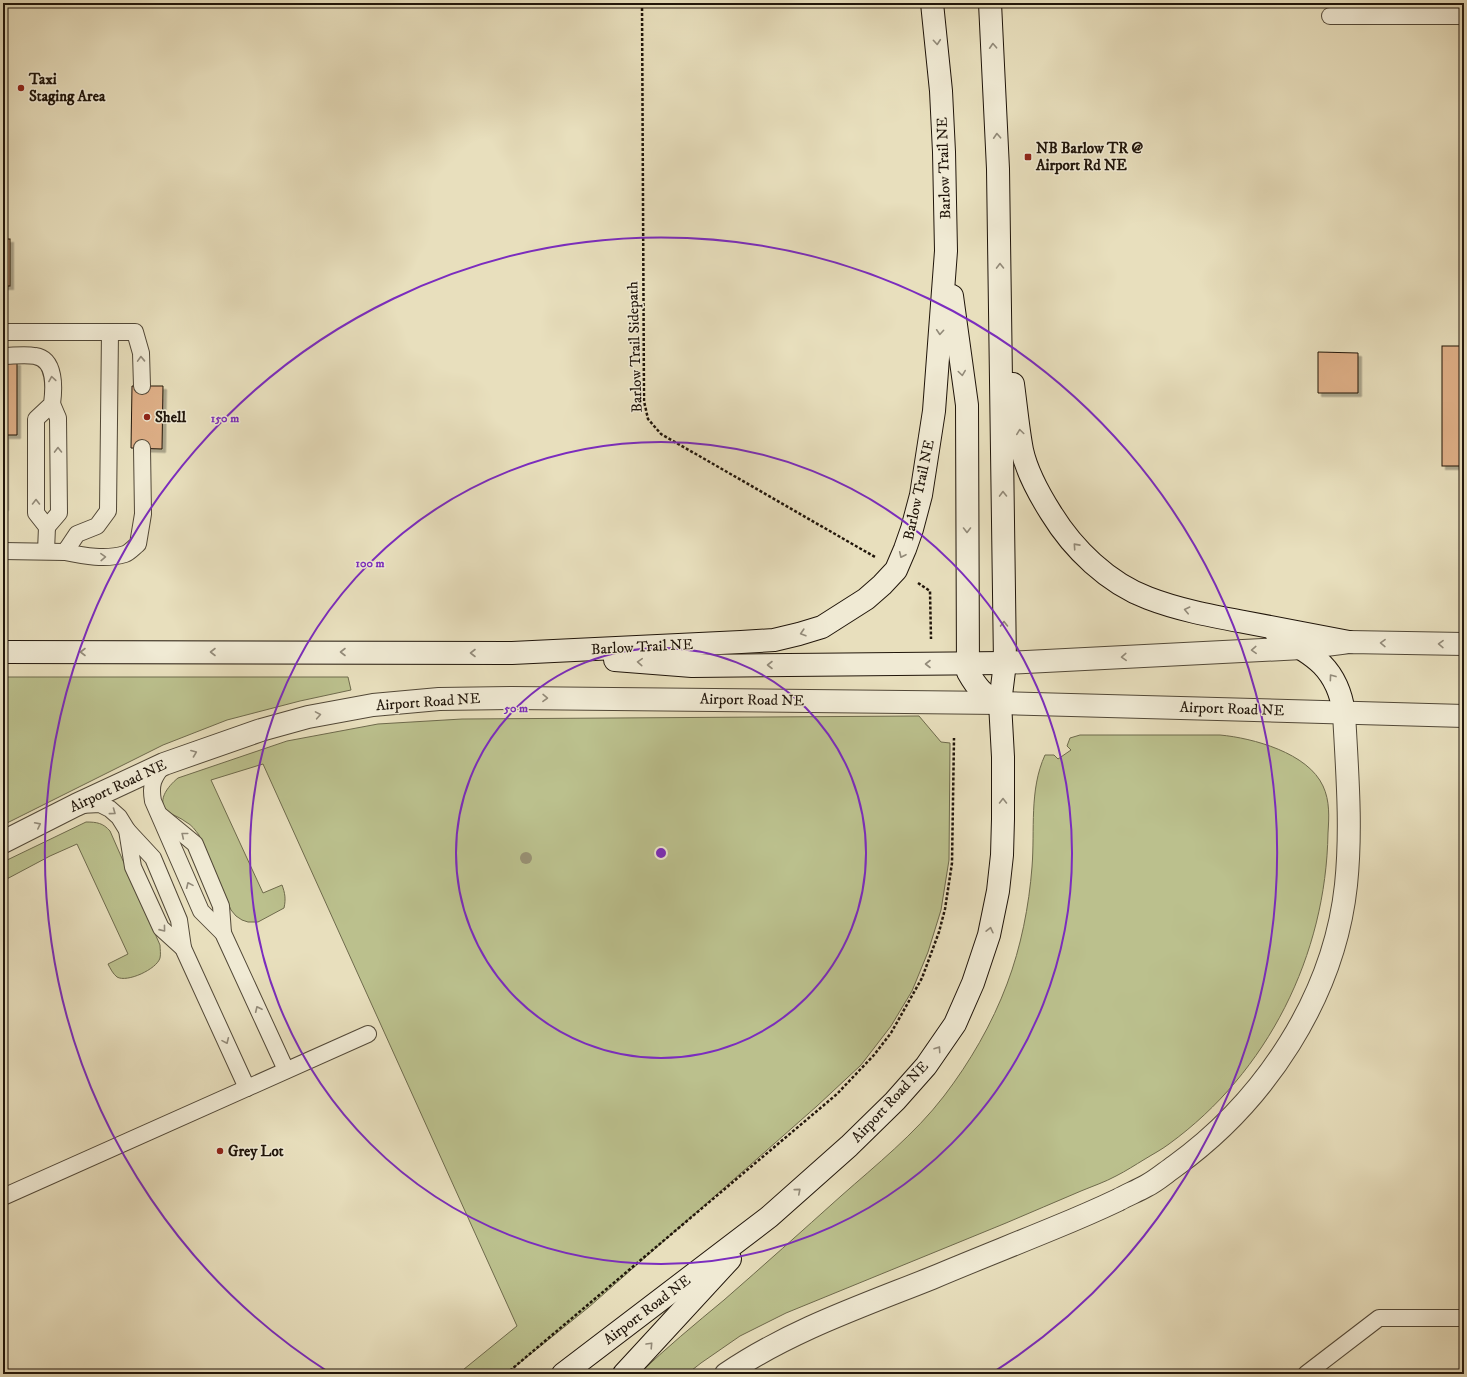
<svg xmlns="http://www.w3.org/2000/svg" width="1467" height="1377" font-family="'IM FELL DW Pica',serif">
  <defs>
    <filter id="shadow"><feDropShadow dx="3.5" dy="3.5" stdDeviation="0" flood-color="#0004"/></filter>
  </defs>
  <rect width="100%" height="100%" fill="#e8dfbd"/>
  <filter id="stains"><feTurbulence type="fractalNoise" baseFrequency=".005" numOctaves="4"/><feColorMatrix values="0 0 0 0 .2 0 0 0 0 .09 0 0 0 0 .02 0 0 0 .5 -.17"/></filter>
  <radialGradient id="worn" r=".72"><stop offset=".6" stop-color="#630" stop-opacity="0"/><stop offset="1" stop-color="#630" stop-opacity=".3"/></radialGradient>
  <g fill="#bbc08d" stroke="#6e6a4c">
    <path d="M3,677H348L351,690L300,701L227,720L163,745L3,825Z"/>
    <path d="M919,716L941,742L950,743L949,860L941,910L928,952L912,991L891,1026L861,1065L817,1106L589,1307L506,1374H458L517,1326L263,764L211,780L263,893L282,885C285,893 286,899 284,908L258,922H248L242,920L236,916L231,910L199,835C195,830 192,825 186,822C181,818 175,816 170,813C154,803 168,786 178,778L287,741L378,724L462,719Z"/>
    <path d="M1080,735H1220C1253,738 1308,753 1323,786C1330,801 1329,817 1328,833C1326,955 1268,1072 1169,1144C1161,1150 1153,1154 1145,1159C1135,1165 1126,1171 1116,1176C1105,1182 1093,1186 1081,1191C1056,1202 1031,1212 1006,1223C933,1253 859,1283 786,1313L740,1336L701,1363L687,1374H639C666,1348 695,1324 724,1300C763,1266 802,1231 841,1196C876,1165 915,1134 944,1096C970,1062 992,1024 1007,984C1021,947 1029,906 1032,867C1035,830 1029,790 1045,755H1054L1058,759L1071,750L1067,746L1070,738Z"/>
    <path d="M86,822C97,822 103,823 110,831L160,945C160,949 161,954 160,958C157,969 127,983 117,977C113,974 110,968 108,964L128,954L77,844L50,856L3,881V862Z"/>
  </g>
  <g fill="#dfb088" stroke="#20150a" filter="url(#shadow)">
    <rect x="3" y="239" width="7" height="47"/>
    <rect x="1442" y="346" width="22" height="120"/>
    <path d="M1318,352L1358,353V393H1318Z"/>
    <path d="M3,362H17V435H5V507H3Z"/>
    <path d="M132,386H163L162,449L131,448Z"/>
  </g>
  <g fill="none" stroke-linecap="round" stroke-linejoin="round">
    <g stroke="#524837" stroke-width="18">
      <g id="service">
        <path d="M1330,16H1464"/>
        <path d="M3,332H135L141,353L142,386"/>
        <path d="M3,356C13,356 25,354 35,356C56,359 54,389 52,404L36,419V513L47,527L46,551"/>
        <path d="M47,527L59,513L58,418L52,404"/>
        <path d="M3,551L65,552L77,534L97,526L108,511L110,332"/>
        <path d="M65,552C84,556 106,560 125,554C130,552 134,547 138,544L143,514L142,448"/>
        <path d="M164,764C153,778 150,784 153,801L201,911L223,933L286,1070"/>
        <path d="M80,805L100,804L110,809L119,817L127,830L133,867L161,928L183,948L247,1088"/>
        <path d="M161,816L195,844L221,906L223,933"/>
        <path d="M127,830L153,858L179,920L183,948"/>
        <path d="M3,1197L368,1034"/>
        <path d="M1306,1374L1379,1318H1464"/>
      </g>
    </g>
    <g stroke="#524837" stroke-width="24">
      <g id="minor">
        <path d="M1005,663L1302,648L1349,642L1464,644"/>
        <path d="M3,842L76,805L164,764L261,730L308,717L373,705L439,699L513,698L1000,703L1464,716"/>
        <path d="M726,1374C789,1331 862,1306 932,1278C972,1261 1013,1245 1054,1228C1076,1219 1097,1210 1118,1200C1127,1195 1137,1191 1146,1186C1156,1181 1165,1173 1175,1166C1265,1101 1334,997 1346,885C1352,828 1347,770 1344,713"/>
      </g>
    </g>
    <g stroke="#20150a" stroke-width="24">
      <g id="secondary">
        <path d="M952,296L967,405L968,672C977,688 983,695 1000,703"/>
        <path d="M1013,384C1016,406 1018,429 1022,450C1027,473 1039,494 1051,513C1073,549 1108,583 1148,598C1179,610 1212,616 1244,622C1279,629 1314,635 1349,642"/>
        <path d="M1277,635C1314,654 1338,669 1344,713"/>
        <path d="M3,652L512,653L741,642L774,640L799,634L822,627L866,599L882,585L896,570L905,549L912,529L921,495L934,411L946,251L944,152L941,91L932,3"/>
        <path d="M615,660L692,666L1005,663"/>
        <path d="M563,1374L769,1217L849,1146L895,1101L926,1066L955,1024L973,983L989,935L998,891L1002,855L1003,819V757L1000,703L1005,663L998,169L990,3"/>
        <path d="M624,1374L730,1259"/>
      </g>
    </g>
    <g stroke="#20150a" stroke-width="2.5" stroke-dasharray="3 2" stroke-linecap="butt">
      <path d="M642,3L644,401L648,419L661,434L875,557"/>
      <path d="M918,583L930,591L931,639"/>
      <path d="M506,1374L837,1094L874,1055L891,1033L922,978L939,932L945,909L952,863L954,738"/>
    </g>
    <use href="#service" stroke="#f0ead4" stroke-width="16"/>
    <use href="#minor" stroke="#f0ead4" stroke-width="22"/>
    <use href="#secondary" stroke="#f0ead4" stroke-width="22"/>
  </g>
  <circle fill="#989174" cx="526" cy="858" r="6"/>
  <defs><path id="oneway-chevron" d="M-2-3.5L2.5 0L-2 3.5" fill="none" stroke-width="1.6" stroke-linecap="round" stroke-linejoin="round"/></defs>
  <g stroke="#928a79">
    <use href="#oneway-chevron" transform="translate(937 42) rotate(85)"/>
    <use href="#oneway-chevron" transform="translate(993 46) rotate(-93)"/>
    <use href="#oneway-chevron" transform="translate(997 136) rotate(-93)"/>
    <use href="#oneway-chevron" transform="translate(1000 266) rotate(-91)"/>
    <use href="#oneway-chevron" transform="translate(940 332) rotate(94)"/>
    <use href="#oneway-chevron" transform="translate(141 359) rotate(-92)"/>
    <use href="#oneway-chevron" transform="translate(962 373) rotate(82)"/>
    <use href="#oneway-chevron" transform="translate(52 379) rotate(-99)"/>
    <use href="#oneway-chevron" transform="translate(1020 432) rotate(-98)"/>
    <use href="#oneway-chevron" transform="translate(58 450) rotate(-91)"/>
    <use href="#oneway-chevron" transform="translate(1003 494) rotate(-91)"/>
    <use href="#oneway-chevron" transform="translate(36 502) rotate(-90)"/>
    <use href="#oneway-chevron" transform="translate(967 530) rotate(90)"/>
    <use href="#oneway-chevron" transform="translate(1076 546) rotate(-132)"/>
    <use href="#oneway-chevron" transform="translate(902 555) rotate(115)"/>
    <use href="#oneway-chevron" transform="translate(103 557) rotate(-2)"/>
    <use href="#oneway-chevron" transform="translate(1187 610) rotate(-167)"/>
    <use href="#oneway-chevron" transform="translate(1004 624) rotate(-91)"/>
    <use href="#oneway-chevron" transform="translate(803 633) rotate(163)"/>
    <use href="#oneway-chevron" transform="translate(1383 643) rotate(-179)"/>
    <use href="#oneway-chevron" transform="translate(1441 644) rotate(-179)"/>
    <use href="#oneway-chevron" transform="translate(1254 650) rotate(177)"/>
    <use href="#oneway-chevron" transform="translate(83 652) rotate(-180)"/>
    <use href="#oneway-chevron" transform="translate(213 652) rotate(-180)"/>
    <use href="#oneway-chevron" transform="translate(343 652) rotate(-180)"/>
    <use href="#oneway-chevron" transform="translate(473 653) rotate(-180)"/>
    <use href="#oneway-chevron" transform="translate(1124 657) rotate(177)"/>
    <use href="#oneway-chevron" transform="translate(640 662) rotate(-176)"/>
    <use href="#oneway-chevron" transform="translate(928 664) rotate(180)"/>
    <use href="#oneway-chevron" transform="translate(770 665) rotate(180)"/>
    <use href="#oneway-chevron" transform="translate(1332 677) rotate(-126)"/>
    <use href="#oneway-chevron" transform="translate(545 698) rotate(1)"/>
    <use href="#oneway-chevron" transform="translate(318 715) rotate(-10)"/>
    <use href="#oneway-chevron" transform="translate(194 753) rotate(-21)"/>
    <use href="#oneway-chevron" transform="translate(1003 801) rotate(-90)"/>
    <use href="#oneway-chevron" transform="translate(113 812) rotate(36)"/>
    <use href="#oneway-chevron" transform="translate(38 825) rotate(-27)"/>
    <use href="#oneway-chevron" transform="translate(184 835) rotate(-141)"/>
    <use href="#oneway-chevron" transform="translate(189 885) rotate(-114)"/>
    <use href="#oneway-chevron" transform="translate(163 929) rotate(51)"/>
    <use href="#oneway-chevron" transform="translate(990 930) rotate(-77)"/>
    <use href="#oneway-chevron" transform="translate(258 1009) rotate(-115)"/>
    <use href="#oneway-chevron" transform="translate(226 1041) rotate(66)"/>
    <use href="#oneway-chevron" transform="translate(938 1049) rotate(-56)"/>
    <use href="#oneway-chevron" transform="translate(798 1191) rotate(-41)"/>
    <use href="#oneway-chevron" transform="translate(650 1345) rotate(-47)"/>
  </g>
  <g fill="none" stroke="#7b2cbf" stroke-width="2">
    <circle cx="661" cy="853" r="205"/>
    <circle cx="661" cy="853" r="411"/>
    <path d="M330 1373A616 616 0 1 1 992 1373"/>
  </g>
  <g fill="#8f2418" stroke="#f0ead4" stroke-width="1.5">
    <circle cx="21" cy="88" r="4"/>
    <rect x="1024" y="153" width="8" height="8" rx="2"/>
    <circle cx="147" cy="417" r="4"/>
    <circle cx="220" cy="1151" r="4"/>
  </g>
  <g text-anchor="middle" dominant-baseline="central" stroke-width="3" stroke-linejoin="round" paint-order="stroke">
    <g font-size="15" font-weight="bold" fill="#20150a" stroke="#f0ead4" text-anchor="start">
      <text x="29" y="79">Taxi<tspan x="29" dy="17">Staging Area</tspan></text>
      <text x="1036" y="148">NB Barlow TR @<tspan x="1036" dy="17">Airport Rd NE</tspan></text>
      <text x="155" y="417">Shell</text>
      <text x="228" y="1151">Grey Lot</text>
    </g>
    <g font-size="15" fill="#20150a" stroke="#f0ead4">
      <text transform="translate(944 168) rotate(-92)">Barlow Trail NE</text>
      <text transform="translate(635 347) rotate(-92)">Barlow Trail Sidepath</text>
      <text transform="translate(919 490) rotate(-78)">Barlow Trail NE</text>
      <text transform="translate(642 647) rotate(-3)">Barlow Trail NE</text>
      <text transform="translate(752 700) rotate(1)">Airport Road NE</text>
      <text transform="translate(428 702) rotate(-4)">Airport Road NE</text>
      <text transform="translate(1232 709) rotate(2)">Airport Road NE</text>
      <text transform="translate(118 786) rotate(-25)">Airport Road NE</text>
      <text transform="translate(890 1102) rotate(-47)">Airport Road NE</text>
      <text transform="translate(647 1310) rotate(-37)">Airport Road NE</text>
    </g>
  </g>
  <circle cx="661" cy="853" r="6" fill="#7b2cbf" stroke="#f0ead4" stroke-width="2"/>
  <g font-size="12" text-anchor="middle" font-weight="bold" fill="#7b2cbf" stroke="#f0ead4" stroke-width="3" stroke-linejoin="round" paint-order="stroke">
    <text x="225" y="422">150 m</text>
    <text x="370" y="567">100 m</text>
    <text x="516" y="712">50 m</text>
  </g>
  <rect width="1467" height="1377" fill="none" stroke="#e8dfbd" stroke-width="16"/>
  <rect x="4" y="4" width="1459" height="1369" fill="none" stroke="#20150a" stroke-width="2"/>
  <rect x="8" y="8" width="1451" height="1361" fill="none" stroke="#20150a"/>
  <rect width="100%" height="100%" filter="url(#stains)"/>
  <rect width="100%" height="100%" fill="url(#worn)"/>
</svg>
